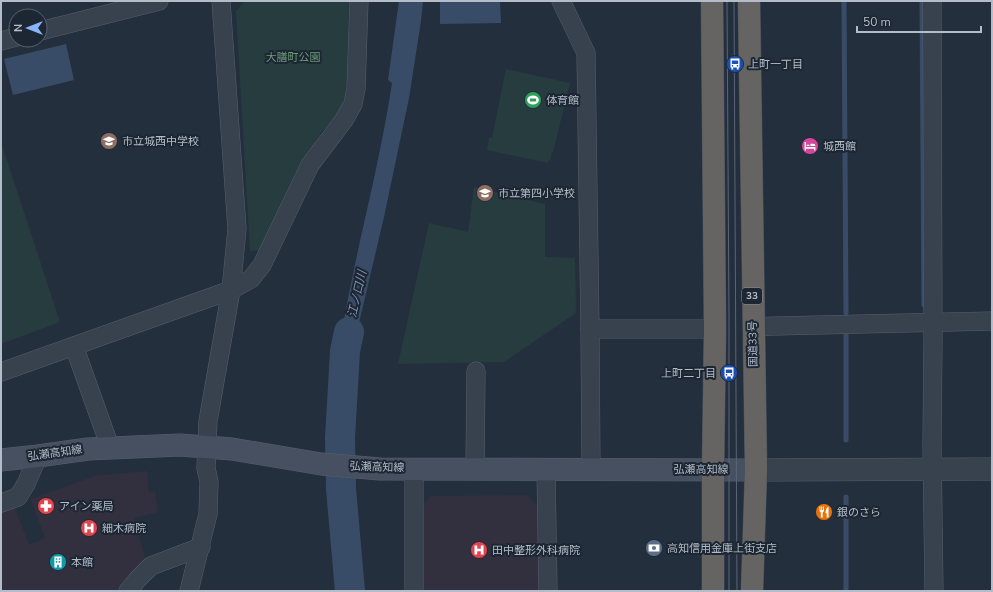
<svg xmlns="http://www.w3.org/2000/svg" width="993" height="592" font-family="'Nunito Sans','Noto Sans JP',sans-serif">
  <rect width="100%" height="100%" fill="#242f3e"/>
  <g fill="#32303f">
    <path d="M147,471L149,493L155,491L158,512L134,518L147,565L123,591H1V511L14,506L29,545L45,538L31,499L95,476Z"/>
    <path d="M527,495L539,507V591H420L422,506L431,496Z"/>
  </g>
  <g fill="#263c3f">
    <path d="M245,1H349L347,91L340,112L321,133L310,151L260,250L250,251L236,11Z"/>
    <path d="M506,69L570,83L553,152H552L550,161L548,160V163L487,150L489,137L492,138Z"/>
    <path d="M1,142L60,322L1,344Z"/>
    <path d="M474,187L545,204V257L575,258L576,313L504,362L398,364L429,223L468,232Z"/>
  </g>
  <g fill="#394c67">
    <path d="M399,1H423L421,21L409,98L384,217L355,340L350,374L338,370C341,326 351,284 360,241C372,188 384,136 392,83L388,80Z"/>
    <path d="M440,1H500L501,23L440,24Z"/>
    <path d="M66,44L74,80L13,95L4,59Z"/>
  </g>
  <g fill="none" stroke-linecap="round" stroke-linejoin="round">
    <g stroke="#394c67" stroke-width="5">
      <path d="M844,1L846,313"/>
      <path d="M922,1L924,305"/>
      <path d="M846,335V440"/>
      <path d="M846,497V591"/>
    </g>
    <path stroke="#394c67" stroke-width="30" d="M349,332L345,351L340,438L341,489L350,591"/>
    <g stroke="#565f6c" stroke-width="19">
      <g id="minor">
        <path d="M561,1L586,53L590,329L591,469"/>
        <path d="M932,1L933,339L932,445L934,591"/>
        <path d="M40,31L159,1"/>
        <path d="M1,41L16,37"/>
        <path d="M753,327L776,326L992,321"/>
        <path d="M590,329H715"/>
        <path d="M74,346L110,447"/>
        <path d="M1,372L231,290L251,279L262,265L310,165L344,120L353,104L356,89L359,1"/>
        <path d="M414,469V591"/>
        <path d="M475,469L476,371"/>
        <path d="M546,470L548,591"/>
        <path d="M1,503L18,497L26,484L38,456"/>
        <path d="M128,591L138,579L151,566L201,547"/>
        <path d="M189,591L208,514L209,482L206,468L208,421L231,290L237,229L221,1"/>
      </g>
    </g>
    <g stroke="#565f6c" stroke-width="23">
      <path id="tertiary" d="M756,470L992,469"/>
    </g>
    <g stroke="#565f6c" stroke-width="23">
      <path id="secondary" d="M1,460L38,456L88,449L180,445L232,449L321,464L380,469L756,470"/>
    </g>
    <g stroke="#434c59" stroke-width="23">
      <g id="trunk">
        <path d="M712,1L715,329L713,469V591"/>
        <path d="M749,1L756,470L752,591"/>
      </g>
    </g>
    <use href="#minor" stroke="#38414e" stroke-width="18"/>
    <use href="#tertiary" stroke="#38414e" stroke-width="22"/>
    <use href="#secondary" stroke="#465061" stroke-width="22"/>
    <use href="#trunk" stroke="#656462" stroke-width="22"/>
    <g stroke="#5a6575" stroke-width="1">
      <path d="M727,1L729,319V591"/>
      <path d="M734,1L737,591"/>
    </g>
  </g>
  <defs>
    <g id="bus-disc" transform="scale(0.9)"><circle r="9.5" fill="#1a4fb4" stroke="#1d2633"/><path d="M-5-6H5V4H4V6H2V4H-2V6H-4V4H-5ZM-3.5-4V0h7V-4ZM-3.5 1.2v1.5H-2V1.2ZM2 1.2v1.5H3.5V1.2Z" fill="#fff"/></g>
    <g id="stadium-disc" transform="scale(0.9)"><circle r="9.5" fill="#2e9e5b" stroke="#1d2633"/><path d="M0-5a6.5 5 0 1 0 0 10a6.5 5 0 1 0 0-10ZM-3.5-1.8h7v3.6h-7Z" fill="#fff"/></g>
    <g id="school-disc" transform="scale(0.9)"><circle r="9.5" fill="#8d6e63" stroke="#1d2633"/><path d="M0-5L7-2L0 1L-7-2ZM-4 1L0 2.5L4 1V4Q0 6-4 4Z" fill="#fff"/></g>
    <g id="hotel-disc" transform="scale(0.9)"><circle r="9.5" fill="#d1479c" stroke="#1d2633"/><path d="M-6-4.5h1.5V1H6V5H4.5V3h-9V5H-6ZM-4 0a1.8 1.8 0 1 1 3.6 0ZM.5 0V-2.5h3Q6-2.5 6 0Z" fill="#fff"/></g>
    <g id="pharmacy-disc" transform="scale(0.9)"><circle r="9.5" fill="#e0444e" stroke="#1d2633"/><path d="M-2-6h4v4h4v4h-4v4h-4v-4h-4v-4h4Z" fill="#fff"/></g>
    <g id="restaurant-disc" transform="scale(0.9)"><circle r="9.5" fill="#e8710a" stroke="#1d2633"/><path d="M-5-6h1v4h1v-4h1v4h1v-4h1v5L-1.5 .5V6h-2V.5L-5-1ZM5-6V6H3V1.5H1.5Q1.5-4 5-6Z" fill="#fff"/></g>
    <g id="hospital-disc" transform="scale(0.9)"><circle r="9.5" fill="#e0444e" stroke="#1d2633"/><path d="M-5-5h3v3.5h4V-5h3V5h-3V1.5h-4V5h-3Z" fill="#fff"/></g>
    <g id="bank-disc" transform="scale(0.9)"><circle r="9.5" fill="#5c6f8a" stroke="#1d2633"/><path d="M-6-4H6V4H-6ZM0-2.3a2.3 2.3 0 1 0 0 4.6a2.3 2.3 0 1 0 0-4.6Z" fill="#fff"/></g>
    <g id="building-disc" transform="scale(0.9)"><circle r="9.5" fill="#0f9aa8" stroke="#1d2633"/><path d="M-4-6H4V6H1V3H-1V6H-4ZM-2.5-4.3h1.7v1.8h-1.7ZM.8-4.3h1.7v1.8H.8ZM-2.5-1h1.7V.8h-1.7ZM.8-1h1.7V.8H.8Z" fill="#fff"/></g>
  </defs>
  <g fill-rule="evenodd">
    <use href="#bus-disc" x="735" y="64"/>
    <use href="#stadium-disc" x="533" y="100"/>
    <use href="#school-disc" x="109" y="141"/>
    <use href="#hotel-disc" x="810" y="146"/>
    <use href="#school-disc" x="485" y="193"/>
    <use href="#bus-disc" x="729" y="373"/>
    <use href="#pharmacy-disc" x="46" y="506"/>
    <use href="#restaurant-disc" x="824" y="512"/>
    <use href="#hospital-disc" x="89" y="528"/>
    <use href="#bank-disc" x="654" y="548"/>
    <use href="#hospital-disc" x="479" y="550"/>
    <use href="#building-disc" x="58" y="562"/>
  </g>
  <g text-anchor="middle" dominant-baseline="central" stroke-width="4" stroke-linejoin="round" paint-order="stroke">
    <rect fill="#1d2633" stroke="#878f9c" stroke-width="1" x="742" y="288" width="20" height="16" rx="3"/>
    <g font-size="10" font-weight="bold" fill="#b4bcc9">
      <text x="752" y="296">33</text>
    </g>
    <g font-size="11" fill="#6b9a76" stroke="#1d2633">
      <text x="293" y="57">大膳町公園</text>
    </g>
    <g font-size="11" fill="#b4bcc9" stroke="#1d2633" text-anchor="start">
      <text x="748" y="64">上町一丁目</text>
      <text x="546" y="100">体育館</text>
      <text x="122" y="141">市立城西中学校</text>
      <text x="823" y="146">城西館</text>
      <text x="498" y="193">市立第四小学校</text>
      <text x="716" y="373" text-anchor="end">上町二丁目</text>
      <text x="59" y="506">アイン薬局</text>
      <text x="837" y="512">銀のさら</text>
      <text x="102" y="528">細木病院</text>
      <text x="667" y="548">高知信用金庫上街支店</text>
      <text x="492" y="550">田中整形外科病院</text>
      <text x="71" y="562">本館</text>
    </g>
    <g font-size="11" fill="#b4bcc9" stroke="#1d2633">
      <text transform="translate(753 344) rotate(-91)">国道33号</text>
      <text transform="translate(55 453) rotate(-8)">弘瀬高知線</text>
      <text transform="translate(377 467) rotate(2)">弘瀬高知線</text>
      <text x="701" y="469">弘瀬高知線</text>
    </g>
    <g font-size="12" font-style="italic" fill="#7c92b1" stroke="#1d2633">
      <text transform="translate(357 294) rotate(-77)">江ノ口川</text>
    </g>
  </g>
  <rect width="993" height="592" fill="none" stroke="#b4bcc9" stroke-width="4"/>
  <g transform="translate(28 28) rotate(270)"><circle r="19" fill="#1d2633" stroke="#59626f"/>
  <path d="M0-3L7 15L0 10L-7 15Z" fill="#8ab4f8"/>
  <text y="-6" font-size="11" font-weight="bold" text-anchor="middle" fill="#b4bcc9">N</text>
  </g>
  <path d="M857 26v6h124v-6" fill="none" stroke="#b4bcc9" stroke-width="2"/>
  <text x="863" y="26" font-size="12" fill="#b4bcc9" stroke="#1d2633" stroke-width="3" paint-order="stroke">50 m</text>
</svg>
